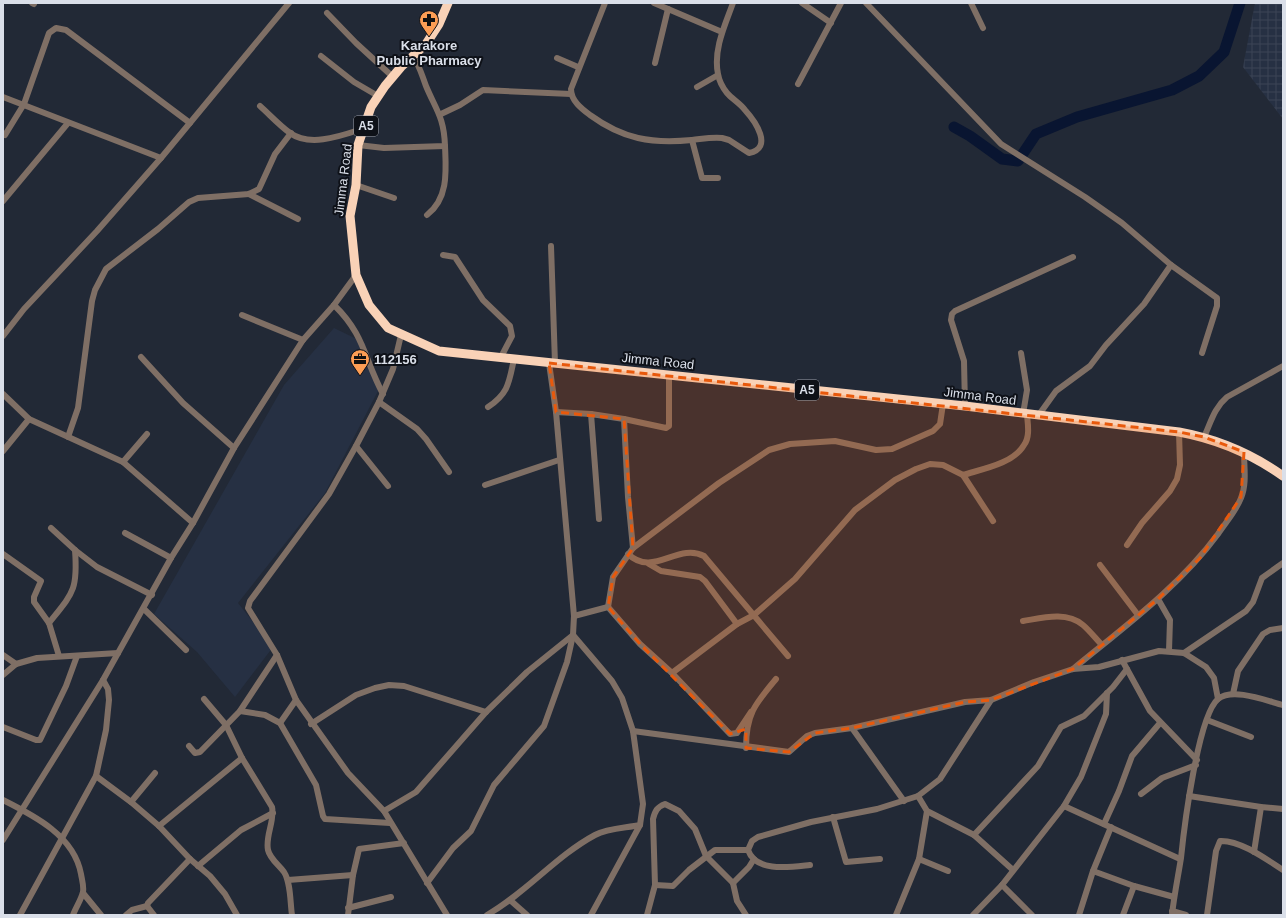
<svg xmlns="http://www.w3.org/2000/svg" width="1286" height="918" font-family="Arial,sans-serif">
  <defs>
    <pattern id="industrial-grid" width="8" height="8" patternUnits="userSpaceOnUse"><rect width="8" height="8" fill="#263043"/><path d="M0 4h8M4 0v8" fill="none" stroke="#3b4455"/></pattern>
  </defs>
  <rect width="100%" height="100%" fill="#222936"/>
  <path fill="#263043" d="M334,328L365,343L378,391L325,493L238,603L273,647L235,697L197,652L154,614L284,385Z"/>
  <path fill="url(#industrial-grid)" d="M1255,3H1283V119L1243,67Z"/>
  <g fill="none" stroke-linecap="round" stroke-linejoin="round">
    <path stroke="#091531" stroke-width="11" d="M954,127L970,136L1002,159L1018,161L1036,134L1077,117L1172,90L1199,76L1224,52L1240,3"/>
    <g stroke="#7f6f65" stroke-width="6">
      <path d="M32,3L34,4"/>
      <path d="M605,3L571,89C571,101 582,109 590,115C623,139 651,144 692,140C702,139 711,137 722,138L729,140L749,153C774,148 755,121 745,110C740,103 732,99 727,93C723,88 719,80 718,74C713,50 725,25 733,3"/>
      <path d="M654,3L722,32"/>
      <path d="M802,3L831,23"/>
      <path d="M866,3L1001,144L1085,197L1122,223L1171,265L1217,298V306L1202,353"/>
      <path d="M971,3L983,28"/>
      <path d="M327,13L356,43L393,77"/>
      <path d="M321,56L354,82L378,96"/>
      <path d="M557,58L578,67"/>
      <path d="M655,63L668,9"/>
      <path d="M798,84L841,3"/>
      <path d="M697,87L718,75"/>
      <path d="M3,97L161,158"/>
      <path d="M260,106C270,115 279,125 290,133C311,148 343,135 365,128"/>
      <path d="M441,114L460,105L483,90L571,94"/>
      <path d="M5,135L24,104L49,33L56,28L66,30L190,123"/>
      <path d="M692,140L702,178H718"/>
      <path d="M358,145L384,148L445,146C444,117 436,110 426,86C422,76 420,66 413,57"/>
      <path d="M356,185L394,198"/>
      <path d="M249,194L298,219"/>
      <path d="M3,201L68,123"/>
      <path d="M427,215C449,198 446,170 445,146"/>
      <path d="M551,246L555,363"/>
      <path d="M443,255L455,257L483,300L510,326L512,336L501,357"/>
      <path d="M334,305C365,335 364,359 383,394"/>
      <path d="M242,315L303,340"/>
      <path d="M401,335L393,369L379,402L356,446L329,494L250,601L248,608L277,655L296,700L348,773L384,811L447,915"/>
      <path d="M3,336L24,309L97,231L161,158L289,3"/>
      <path d="M1021,353L1027,390L1023,414"/>
      <path d="M141,357L183,403L234,448"/>
      <path d="M3,394L29,419L123,462L193,523"/>
      <path d="M379,402L417,429L426,439L449,472"/>
      <path d="M965,406L964,361L951,320L952,314L955,311L1073,257"/>
      <path d="M488,407C509,393 509,382 514,359"/>
      <path d="M556,412L591,414L624,419L666,428L669,426V375"/>
      <path d="M591,414L599,519"/>
      <path d="M1038,416L1056,391L1090,366L1106,345L1144,304L1171,265"/>
      <path d="M624,419L628,497L633,548"/>
      <path d="M68,437L78,408L92,301L95,290L106,269L158,229L189,202L198,198L249,194L259,189L275,154L291,133"/>
      <path d="M1204,437C1211,422 1214,408 1227,397L1283,366"/>
      <path d="M356,446L388,486"/>
      <path d="M3,451L29,419"/>
      <path d="M123,462L147,434"/>
      <path d="M963,475L993,521"/>
      <path d="M485,485L559,460"/>
      <path d="M51,528L75,550L97,567L152,595"/>
      <path d="M125,533L171,558"/>
      <path d="M1127,545L1142,523L1170,491L1177,479L1180,465L1179,432"/>
      <path d="M3,554L41,581L34,597V602L49,623L59,656"/>
      <path d="M628,554C653,578 678,542 704,556L788,656"/>
      <path d="M649,564L661,571L700,577L705,581L737,624"/>
      <path d="M1100,565L1138,615"/>
      <path d="M1158,599L1170,620L1169,651"/>
      <path d="M608,607L613,577L633,548L719,483L769,450L790,444L835,441L876,450L892,449L933,431L940,424L943,404"/>
      <path d="M144,609L186,650"/>
      <path d="M574,616L608,607L640,644L672,673L730,734L737,733L751,712"/>
      <path d="M1023,621C1042,618 1066,611 1083,625C1090,631 1096,639 1102,645"/>
      <path d="M49,623C73,593 78,590 75,550"/>
      <path d="M1184,653L1246,611L1253,602L1262,578L1283,563"/>
      <path d="M3,655L16,664"/>
      <path d="M1122,660L1150,711L1197,760"/>
      <path d="M1073,669C1124,627 1179,587 1218,534C1226,522 1236,511 1241,498C1247,484 1244,467 1244,452"/>
      <path d="M672,673L737,624L754,615L795,579L855,510L895,480L916,469L930,464L943,465L963,475C982,469 1013,464 1024,445C1030,437 1028,425 1027,415"/>
      <path d="M3,675L16,664L37,658L118,653"/>
      <path d="M1233,694L1238,671L1263,634L1270,630L1283,628"/>
      <path d="M204,699L226,725L242,758L272,807C275,821 265,836 268,850C270,859 279,865 284,872C291,883 290,902 292,915"/>
      <path d="M240,711L265,715L280,723L316,785L323,816L325,819L390,823"/>
      <path d="M1207,720L1251,737"/>
      <path d="M280,723L296,700"/>
      <path d="M311,724L356,695L375,688L389,685L404,686L486,712"/>
      <path d="M3,727L36,740H40L66,686L77,656"/>
      <path d="M852,728L904,801"/>
      <path d="M633,731L789,752L807,736L815,733L852,728L965,702L991,700L1034,682L1073,669L1099,667L1159,651L1184,653L1206,667L1214,678L1218,699"/>
      <path d="M189,746L195,753L200,752L240,711L277,655"/>
      <path d="M746,748C746,714 755,704 776,679"/>
      <path d="M96,776L131,802L159,826L190,859L210,876L225,894L237,915"/>
      <path d="M1141,794L1162,778L1196,765"/>
      <path d="M918,796L927,811L974,835L1013,870"/>
      <path d="M1189,796L1261,807L1283,809"/>
      <path d="M3,800C35,816 74,836 81,874C82,880 84,886 83,892C81,900 76,907 73,915"/>
      <path d="M131,802L155,773"/>
      <path d="M1064,806L1180,859"/>
      <path d="M384,811L416,792L486,712L527,672L573,635"/>
      <path d="M833,817L846,862L880,859"/>
      <path d="M1104,824L1119,791L1132,756L1160,723"/>
      <path d="M159,826L242,758"/>
      <path d="M974,835L1038,766L1061,727L1084,716L1113,687L1127,669"/>
      <path d="M3,840L103,680L171,558L193,523L234,448L303,340L334,305L356,275"/>
      <path d="M1254,852L1261,807"/>
      <path d="M919,859L948,871"/>
      <path d="M810,865C791,867 756,873 748,850L752,841L758,837L811,822L877,809L918,796L940,779L991,700"/>
      <path d="M198,866L241,830L273,813"/>
      <path d="M1093,871L1134,886L1174,897"/>
      <path d="M288,880L353,875"/>
      <path d="M427,883L453,848L471,831L494,785L544,726L567,662L573,635L574,616L556,412L549,363"/>
      <path d="M733,883L749,867L754,859"/>
      <path d="M655,885L673,886L689,870L715,850H748"/>
      <path d="M1002,885L1032,915"/>
      <path d="M83,893L101,915"/>
      <path d="M510,900L527,915"/>
      <path d="M147,906L148,903L190,859"/>
      <path d="M147,906L154,915"/>
      <path d="M348,908L391,897"/>
      <path d="M1172,911L1186,915"/>
      <path d="M20,915L96,776L106,730L109,700L108,689L103,680"/>
      <path d="M126,915L132,910L147,906"/>
      <path d="M348,915L353,875L359,849L404,843"/>
      <path d="M487,915C526,893 556,856 595,835C608,828 626,828 640,825L643,804L637,760L633,731L622,698L612,681L573,635"/>
      <path d="M591,915L640,825"/>
      <path d="M647,915L655,885L653,819C655,811 657,807 665,804L679,811L695,829L706,856L733,883L737,901L746,915"/>
      <path d="M896,915L919,859L927,811"/>
      <path d="M973,915L1002,885L1064,806L1081,777L1106,714L1107,693"/>
      <path d="M1079,915L1093,871L1111,827"/>
      <path d="M1123,915L1134,886"/>
      <path d="M1172,915C1174,896 1178,877 1181,858C1184,828 1198,716 1218,699C1233,687 1267,701 1283,705"/>
      <path d="M1207,915L1216,851L1220,841C1240,840 1266,859 1283,870"/>
    </g>
    <path stroke="#f9d2b7" stroke-width="9" d="M448,3L439,24L426,44L401,67L385,86L371,107L358,145L356,185L350,216L356,275L369,305L388,328L439,351L965,406L1179,432C1217,439 1252,454 1283,476"/>
  </g>
  <path fill="#e8590c" fill-opacity="0.2" stroke="#e8590c" stroke-width="3" stroke-dasharray="8 5" stroke-linejoin="round" d="M549,363L1179,432L1204,437L1244,452L1241,497L1200,558L1158,599L1073,669L991,700L965,702L852,728L815,733L789,752L746,748V729L730,734L640,644L608,607L613,577L633,548L624,419L556,412Z"/>
  <defs>
    <g id="pharmacy-pin" transform="scale(1)"><path d="M0 17L-7.5 6A9.5 9.5 0 1 1 7.5 6Z" fill="#fc9d54" stroke="#0e1118"/><path d="M-2-6h4v4h4v4h-4v4h-4v-4h-4v-4h4Z" fill="#111"/></g>
    <g id="office-pin" transform="scale(1)"><path d="M0 17L-7.5 6A9.5 9.5 0 1 1 7.5 6Z" fill="#fc9d54" stroke="#0e1118"/><path d="M-6-3h4V-5.5h4V-3h4V5H-6ZM-1-4.5V-3h2v-1.5ZM-6 0V1H6V0Z" fill="#111"/></g>
  </defs>
  <g fill-rule="evenodd">
    <use href="#pharmacy-pin" x="429" y="20"/>
    <use href="#office-pin" x="360" y="359"/>
  </g>
  <g text-anchor="middle" dominant-baseline="central" stroke-width="4" stroke-linejoin="round" paint-order="stroke">
    <g fill="#0e1118" stroke="#9da1aa" stroke-width="1">
      <rect x="354" y="116" width="24" height="20" rx="3"/>
      <rect x="795" y="380" width="24" height="20" rx="3"/>
    </g>
    <g font-size="12" font-weight="bold" fill="#dadfe9">
      <text x="366" y="126">A5</text>
      <text x="807" y="390">A5</text>
    </g>
    <g font-size="13" font-weight="bold" fill="#dadfe9" stroke="#0e1118">
      <text x="429" y="45">Karakore<tspan x="429" dy="15">Public Pharmacy</tspan></text>
      <text x="374" y="359" text-anchor="start">112156</text>
    </g>
    <g font-size="13" fill="#dadfe9" stroke="#0e1118">
      <text transform="translate(343 180) rotate(-83)">Jimma Road</text>
      <text transform="translate(658 361) rotate(6)">Jimma Road</text>
      <text transform="translate(980 396) rotate(7)">Jimma Road</text>
    </g>
  </g>
  <rect width="1286" height="918" fill="none" stroke="#dadfe9" stroke-width="8"/>
</svg>
